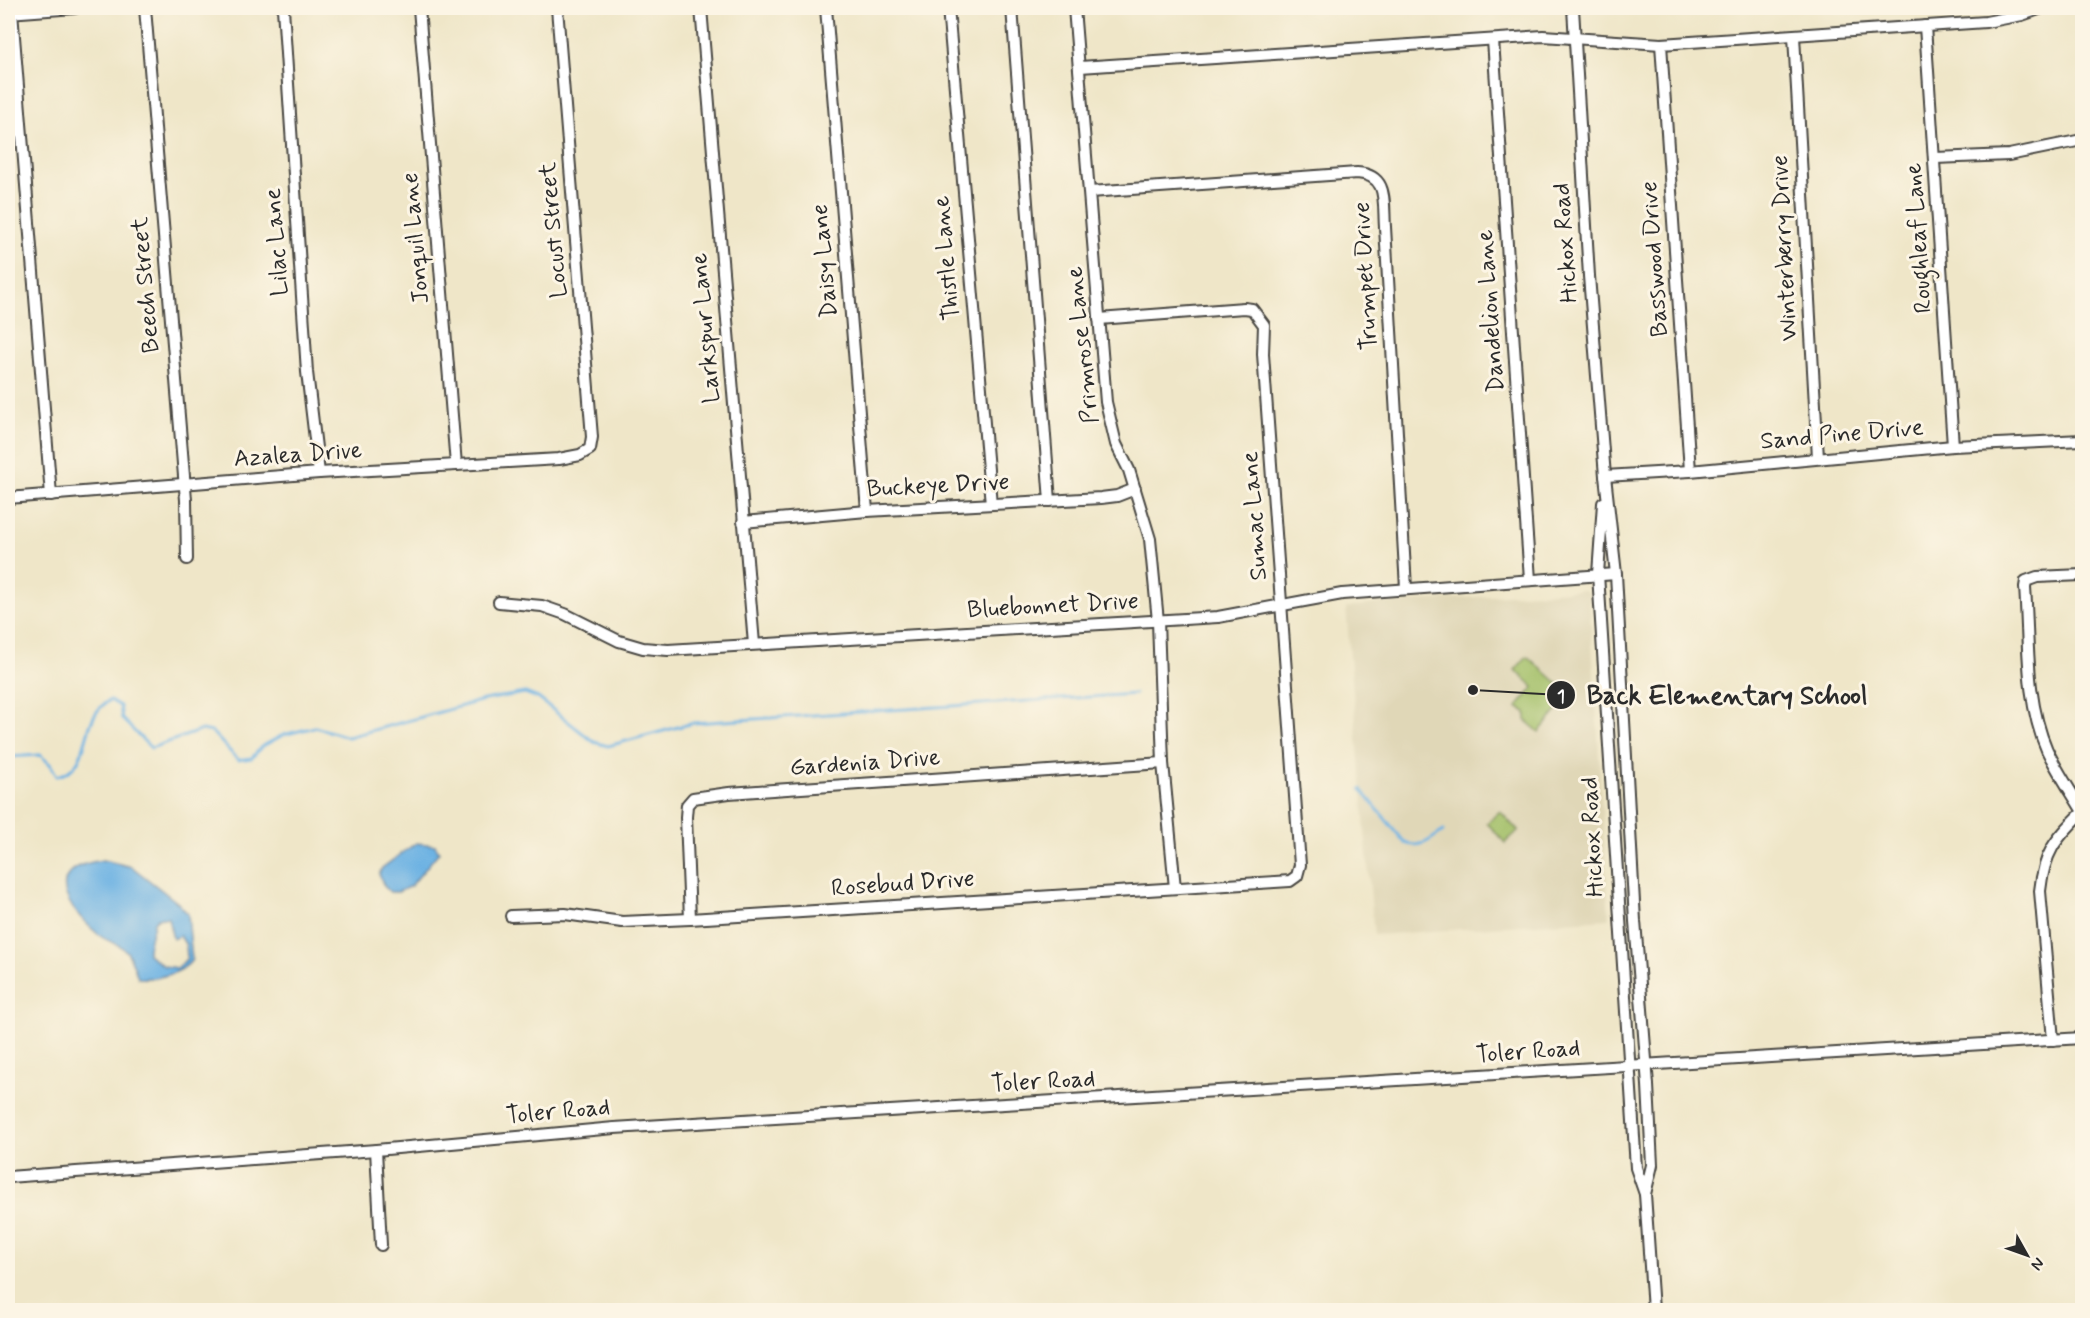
<svg xmlns="http://www.w3.org/2000/svg" width="2090" height="1318" font-family="Mynerve,sans-serif">
  <rect width="100%" height="100%" fill="#fcf5e5"/>
  <filter id="ink" filterUnits="userSpaceOnUse"><feTurbulence type="fractalNoise" baseFrequency=".0167" numOctaves="2"/><feDisplacementMap in="SourceGraphic" scale="12" xChannelSelector="R" yChannelSelector="G"/><feConvolveMatrix kernelMatrix="1 2 1 2 8 2 1 2 1" color-interpolation-filters="sRGB"/></filter>
  <filter id="wash" filterUnits="userSpaceOnUse"><feTurbulence type="fractalNoise" baseFrequency=".008" numOctaves="4" result="noise"/><feDisplacementMap in="SourceGraphic" scale="24" xChannelSelector="R" yChannelSelector="G"/><feGaussianBlur stdDeviation="1.35" result="paint"/><feColorMatrix in="noise" values="0 0 0 0 0 0 0 0 0 0 0 0 0 0 0 0 0 1.4 0 .05"/><feComposite in="paint" operator="in"/></filter>
  <g filter="url(#wash)">
    <rect width="100%" height="100%" fill="#efe6c8"/>
    <path fill="#e0d7b7" d="M1585,590L1589,593L1609,919L1374,935L1346,608L1381,603Z"/>
    <g fill="#a3bf67" stroke="#677549" stroke-width="1.5">
      <path d="M1527,656L1571,695L1539,732L1526,721V712L1517,707L1534,687L1515,670Z"/>
      <path d="M1500,811L1518,831L1505,843L1487,823Z"/>
    </g>
    <g fill="#6db2e3" stroke="#4c6e87" stroke-width="1.5" fill-rule="evenodd">
      <path d="M416,843L435,845L439,852L411,886L398,892H390L384,886L379,874L382,868Z"/>
      <path d="M103,860L132,867L178,903L188,914L192,960C181,975 156,979 138,978C135,970 132,959 127,952C120,943 107,942 99,935C66,907 40,869 103,860ZM158,918H168L173,939L180,936L186,945L187,958L178,968L164,966L148,954C147,942 153,934 154,922Z"/>
    </g>
    <g fill="none" stroke-linecap="round" stroke-linejoin="round">
      <g stroke="#6db2e3" stroke-width="3">
        <path d="M8,757L40,755L50,764L57,776C95,768 77,718 110,700L120,706L122,719L151,748L202,730L212,732L238,760L252,758L261,747L283,735L315,727L348,737L484,700L525,693L538,698L594,742L608,746L693,723L1135,694"/>
        <path d="M1361,789L1405,843C1421,849 1430,840 1443,831"/>
      </g>
    </g>
  </g>
  <g filter="url(#ink)">
    <g fill="none" stroke-linecap="round" stroke-linejoin="round">
      <g stroke="#484743" stroke-width="14">
        <g id="minor">
          <path d="M145,8L186,500L187,559"/>
          <path d="M283,8L307,372L319,473"/>
          <path d="M419,8L456,465"/>
          <path d="M701,8L754,644"/>
          <path d="M826,8L867,511"/>
          <path d="M948,8L991,504"/>
          <path d="M1012,8L1050,501"/>
          <path d="M1074,8L1106,402L1116,444L1129,470L1150,539L1158,621L1163,763L1175,888"/>
          <path d="M1573,8L1589,276L1605,476L1616,574L1635,921L1648,1085L1652,1165L1645,1194"/>
          <path d="M12,12L51,495"/>
          <path d="M8,13L75,8"/>
          <path d="M1925,26L1953,446"/>
          <path d="M1794,36L1818,458"/>
          <path d="M1493,40L1530,580"/>
          <path d="M1661,44L1690,471"/>
          <path d="M1080,67L1543,36L1661,44L1986,22L2022,15L2042,8"/>
          <path d="M1935,158L2009,155L2082,140"/>
          <path d="M1090,192L1357,173C1389,175 1383,202 1385,227L1406,588"/>
          <path d="M1605,476L1690,471L1953,446L2082,440"/>
          <path d="M8,498L319,473L559,459L580,455L590,449L592,437L557,8"/>
          <path d="M1603,503L1598,574L1636,1168L1645,1194L1653,1310"/>
          <path d="M743,522L867,511L1101,498L1117,496L1135,489"/>
          <path d="M2082,575L2037,577L2026,581L2025,587C2029,640 2025,700 2047,750C2057,771 2070,790 2082,810"/>
          <path d="M499,602L542,606L565,614L619,641L643,648L668,650L1218,617L1342,594L1616,574"/>
          <path d="M511,916L565,914L622,922L690,919L1290,881L1297,876L1300,865L1263,354L1264,325L1252,309L1244,308L1099,319"/>
          <path d="M690,919L686,817L687,805L693,798L729,793L1163,763"/>
          <path d="M2053,1040L2040,891C2044,853 2055,839 2082,813"/>
          <path d="M376,1150L381,1245"/>
          <path d="M8,1177L376,1150L614,1128L2082,1038"/>
        </g>
      </g>
      <use href="#minor" stroke="#fff" stroke-width="10"/>
    </g>
  </g>
  <g text-anchor="middle" dominant-baseline="central" stroke-width="6" stroke-linejoin="round" paint-order="stroke">
    <g font-size="24" fill="#2b2b2b" stroke="#fcf5e5">
      <text transform="translate(554 230) rotate(-95)">Locust Street</text>
      <text transform="translate(416 238) rotate(-95)">Jonquil Lane</text>
      <text transform="translate(1919 238) rotate(-94)">Roughleaf Lane</text>
      <text transform="translate(277 242) rotate(-94)">Lilac Lane</text>
      <text transform="translate(1566 243) rotate(-94)">Hickox Road</text>
      <text transform="translate(1785 248) rotate(-93)">Winterberry Drive</text>
      <text transform="translate(947 258) rotate(-95)">Thistle Lane</text>
      <text transform="translate(1655 259) rotate(-94)">Basswood Drive</text>
      <text transform="translate(825 261) rotate(-95)">Daisy Lane</text>
      <text transform="translate(1366 276) rotate(-93)">Trumpet Drive</text>
      <text transform="translate(146 285) rotate(-95)">Beech Street</text>
      <text transform="translate(1491 311) rotate(-94)">Dandelion Lane</text>
      <text transform="translate(706 328) rotate(-95)">Larkspur Lane</text>
      <text transform="translate(1083 345) rotate(-96)">Primrose Lane</text>
      <text transform="translate(1842 435) rotate(-5)">Sand Pine Drive</text>
      <text transform="translate(298 455) rotate(-4)">Azalea Drive</text>
      <text transform="translate(938 486) rotate(-3)">Buckeye Drive</text>
      <text transform="translate(1255 516) rotate(-94)">Sumac Lane</text>
      <text transform="translate(1053 606) rotate(-3)">Bluebonnet Drive</text>
      <text transform="translate(865 763) rotate(-4)">Gardenia Drive</text>
      <text transform="translate(1593 837) rotate(-93)">Hickox Road</text>
      <text transform="translate(903 884) rotate(-4)">Rosebud Drive</text>
      <text transform="translate(1528 1052) rotate(-4)">Toler Road</text>
      <text transform="translate(1043 1082) rotate(-3)">Toler Road</text>
      <text transform="translate(558 1112) rotate(-5)">Toler Road</text>
    </g>
  </g>
  <path fill="none" stroke="#2b2b2b" stroke-width="2" d="M1473 690L1561 695"/>
  <g fill="#2b2b2b" stroke="#fcf5e5" stroke-width="2">
    <circle cx="1473" cy="690" r="6"/>
    <circle cx="1561" cy="695" r="15"/>
  </g>
  <g font-size="18" text-anchor="middle" font-weight="bold" fill="#fff">
    <text x="1561" y="702">1</text>
  </g>
  <g font-size="26" text-anchor="middle" font-weight="bold" fill="#2b2b2b" stroke="#fcf5e5" stroke-width="6" stroke-linejoin="round" paint-order="stroke">
    <text x="1727" y="704">Back Elementary School</text>
  </g>
  <rect width="2090" height="1318" fill="none" stroke="#fcf5e5" stroke-width="30"/>
  <g transform="translate(2027 1255) rotate(130)" stroke="#fcf5e5" stroke-width="4.5" paint-order="stroke">
  <path d="M0-4.5L10 22L0 15L-10 22Z" fill="#2b2b2b"/>
  <text y="-9" font-size="16" font-weight="bold" text-anchor="middle" fill="#2b2b2b">N</text>
  </g>
</svg>
